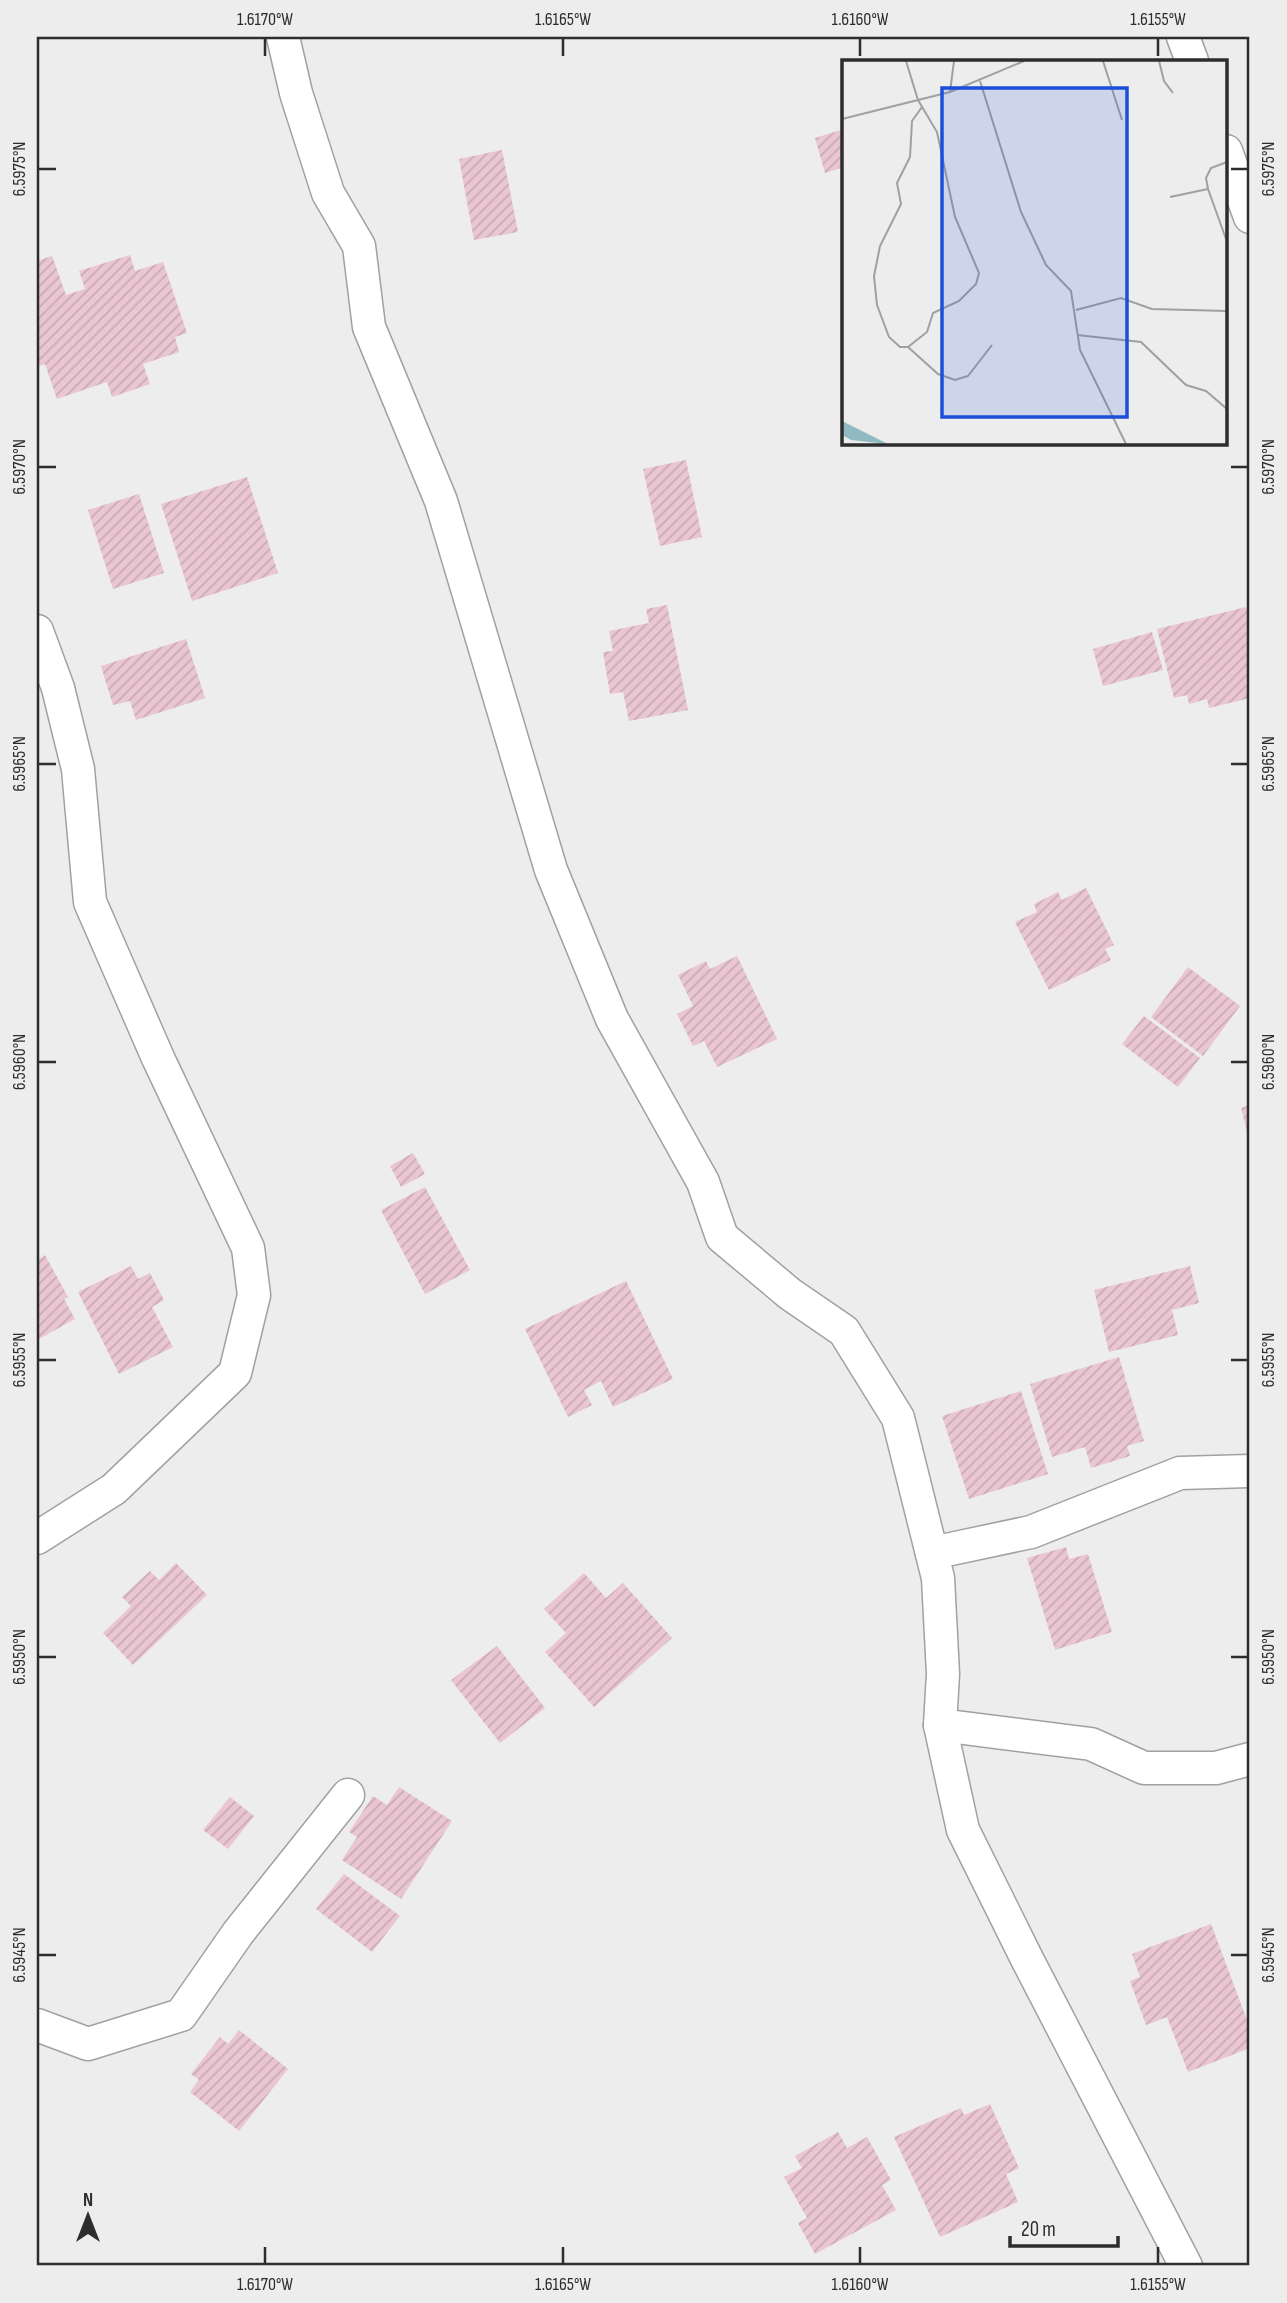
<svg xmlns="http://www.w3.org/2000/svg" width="1287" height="2303" font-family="'Sofia Sans Condensed',sans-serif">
  <defs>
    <pattern id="building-hatch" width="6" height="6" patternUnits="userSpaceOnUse" patternTransform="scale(1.75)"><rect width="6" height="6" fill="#eac5d2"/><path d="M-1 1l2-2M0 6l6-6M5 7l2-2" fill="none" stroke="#c9aab5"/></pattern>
  </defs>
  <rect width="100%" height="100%" fill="#ededee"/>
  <g fill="url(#building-hatch)">
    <path d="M841,130L844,140V167L825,173L815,138Z"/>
    <path d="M502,150L518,232L474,240L459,159Z"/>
    <path d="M130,255L135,271L163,262L187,333L175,337L179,352L143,364L150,384L112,397L107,382L57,399L45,364L37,367V261L52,256L66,295L85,289L79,271Z"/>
    <path d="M686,460L702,537L660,546L643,469Z"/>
    <path d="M247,477L278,573L192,601L161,504Z"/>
    <path d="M139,494L164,573L113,589L88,510Z"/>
    <path d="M667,605L688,710L629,721L623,692L610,694L603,652L613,651L609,631L649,623L646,609Z"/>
    <path d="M1246,607L1250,623V680L1246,681L1250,698L1209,708L1207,699L1189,704L1187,695L1174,698L1157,629Z"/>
    <path d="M1152,632L1163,670L1103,686L1093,649Z"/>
    <path d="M186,639L205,698L136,720L130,701L113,705L101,666Z"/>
    <path d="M1086,888L1114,945L1105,949L1111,960L1049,990L1015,922L1037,912L1034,904L1058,892L1062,900Z"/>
    <path d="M737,956L777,1039L717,1067L704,1041L693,1046L677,1014L693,1006L678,975L706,961L710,969Z"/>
    <path d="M1188,967L1240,1006L1203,1056L1151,1017Z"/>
    <path d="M1144,1016L1200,1058L1178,1087L1122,1044Z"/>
    <path d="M1250,1105V1139L1249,1140L1241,1108Z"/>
    <path d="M413,1153L425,1174L401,1187L390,1166Z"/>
    <path d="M425,1187L470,1270L425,1294L381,1210Z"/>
    <path d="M45,1255L68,1297L64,1299L75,1319L37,1340V1260Z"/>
    <path d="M131,1266L138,1279L150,1273L164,1300L152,1307L173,1347L119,1374L78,1292Z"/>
    <path d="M1190,1266L1199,1303L1172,1310L1178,1335L1109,1352L1094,1290Z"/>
    <path d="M626,1281L673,1379L613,1407L601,1381L584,1390L592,1405L568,1417L525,1329Z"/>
    <path d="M1119,1357L1144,1441L1127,1446L1130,1456L1091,1468L1085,1447L1052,1457L1030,1384Z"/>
    <path d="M1021,1391L1048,1474L969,1499L942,1416Z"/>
    <path d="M1066,1547L1069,1559L1088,1554L1112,1632L1055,1650L1027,1558Z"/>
    <path d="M176,1563L207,1595L133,1665L103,1633L131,1606L122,1597L150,1571L159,1580Z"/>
    <path d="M584,1573L606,1598L623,1583L672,1638L594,1707L545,1652L566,1633L544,1609Z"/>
    <path d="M497,1646L545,1708L500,1743L451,1680Z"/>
    <path d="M399,1787L452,1821L401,1899L342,1860L357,1837L349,1832L373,1796L387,1805Z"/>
    <path d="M230,1797L254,1816L228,1849L203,1830Z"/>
    <path d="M344,1874L400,1916L372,1952L316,1909Z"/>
    <path d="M1211,1924L1250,2028V2048L1188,2072L1167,2017L1146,2025L1130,1981L1140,1977L1132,1954Z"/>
    <path d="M239,2030L288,2069L239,2131L190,2092L199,2080L191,2074L220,2037L228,2044Z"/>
    <path d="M990,2104L1019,2168L1006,2174L1018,2202L940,2237L894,2137L961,2108L964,2115Z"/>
    <path d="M838,2132L847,2148L867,2137L891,2180L882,2185L896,2210L815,2254L798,2223L807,2218L784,2177L802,2168L795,2156Z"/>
  </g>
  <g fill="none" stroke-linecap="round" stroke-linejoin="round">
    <g stroke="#a1a1a2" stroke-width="35">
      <g id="minor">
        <path d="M283,37L296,93L328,193L359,246L369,327L441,501L551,870L612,1019L703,1182L722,1237L790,1294L844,1331L898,1418L938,1578L943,1674L940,1725L963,1830L1026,1957L1186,2266"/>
        <path d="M1183,37L1192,61"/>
        <path d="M1226,151L1250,217"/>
        <path d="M37,631L58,688L78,769L90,902L158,1058L248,1248L254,1295L235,1373L114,1489L37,1538"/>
        <path d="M932,1553L1031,1532L1180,1473L1250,1471"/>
        <path d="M940,1725L1091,1744L1144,1768H1216L1250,1759"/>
        <path d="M37,2025L88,2044L181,2015L238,1933L348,1795"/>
      </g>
    </g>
    <use href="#minor" stroke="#fff" stroke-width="32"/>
  </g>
  <path fill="none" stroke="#2d2d2e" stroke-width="2.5" d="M265,38V56M563,38V56M860,38V56M1158,38V56M38,169H56M1231,169H1248M38,467H56M1231,467H1248M38,764H56M1231,764H1248M38,1062H56M1231,1062H1248M38,1360H56M1231,1360H1248M38,1657H56M1231,1657H1248M38,1955H56M1231,1955H1248M265,2247V2264M563,2247V2264M860,2247V2264M1158,2247V2264"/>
  <g transform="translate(842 60)">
    <rect width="385" height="385" fill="#ededee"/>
    <path d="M0,361L44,383L45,384L9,380L0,375Z" fill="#90bac2"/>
    <path fill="none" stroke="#a0a0a1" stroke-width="2" d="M64,1L76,40L95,72L113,157L137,213L134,224L117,241L91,253L85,272L66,287M261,1L280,60M317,1L322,21L331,33M138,21L179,152L204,205L229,231L238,290L284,384M108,32L112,1M80,47L70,61L68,97L55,123L59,144L38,186L32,216L35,245L47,277L58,287H66L96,314L113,320L126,316L150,285M0,59L108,32L182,1M366,129L384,179M328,137L366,129L364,118L369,108L385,102M234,250L279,238L310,249L385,251M235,275L299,282L344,325L364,331L385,349"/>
    <path fill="#1d4ed8" fill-opacity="0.15" stroke="#1d4ed8" stroke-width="3.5" d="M100,28H285V357H100Z"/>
    <rect width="385" height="385" fill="none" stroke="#2d2d2e" stroke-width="3.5"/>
  </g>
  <rect width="1287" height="2303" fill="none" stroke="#ededee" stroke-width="77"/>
  <g transform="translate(88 2216)" stroke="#ededee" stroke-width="5" paint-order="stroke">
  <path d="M0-5L12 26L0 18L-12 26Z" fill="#2d2d2e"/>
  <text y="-10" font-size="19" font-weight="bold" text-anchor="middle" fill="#2d2d2e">N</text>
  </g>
  <path d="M1010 2236v10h108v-10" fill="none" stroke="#2d2d2e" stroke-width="3.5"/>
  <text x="1021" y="2236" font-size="21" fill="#2d2d2e" stroke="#ededee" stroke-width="5" paint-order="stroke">20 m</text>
  <rect x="38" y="38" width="1210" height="2226" fill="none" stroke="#2d2d2e" stroke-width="2.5"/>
  <g font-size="18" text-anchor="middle" fill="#2d2d2e">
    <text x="265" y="25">1.6170°W</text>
    <text x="563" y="25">1.6165°W</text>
    <text x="860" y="25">1.6160°W</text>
    <text x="1158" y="25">1.6155°W</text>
    <text transform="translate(19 169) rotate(-90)" y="6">6.5975°N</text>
    <text transform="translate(1268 169) rotate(-90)" y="6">6.5975°N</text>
    <text transform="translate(19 467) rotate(-90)" y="6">6.5970°N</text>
    <text transform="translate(1268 467) rotate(-90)" y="6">6.5970°N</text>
    <text transform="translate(19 764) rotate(-90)" y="6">6.5965°N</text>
    <text transform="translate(1268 764) rotate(-90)" y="6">6.5965°N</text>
    <text transform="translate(19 1062) rotate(-90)" y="6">6.5960°N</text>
    <text transform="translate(1268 1062) rotate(-90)" y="6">6.5960°N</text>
    <text transform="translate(19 1360) rotate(-90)" y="6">6.5955°N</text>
    <text transform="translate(1268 1360) rotate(-90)" y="6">6.5955°N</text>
    <text transform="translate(19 1657) rotate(-90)" y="6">6.5950°N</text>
    <text transform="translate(1268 1657) rotate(-90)" y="6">6.5950°N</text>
    <text transform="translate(19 1955) rotate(-90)" y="6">6.5945°N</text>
    <text transform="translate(1268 1955) rotate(-90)" y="6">6.5945°N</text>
    <text x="265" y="2290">1.6170°W</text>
    <text x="563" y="2290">1.6165°W</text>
    <text x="860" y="2290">1.6160°W</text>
    <text x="1158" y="2290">1.6155°W</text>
  </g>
</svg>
